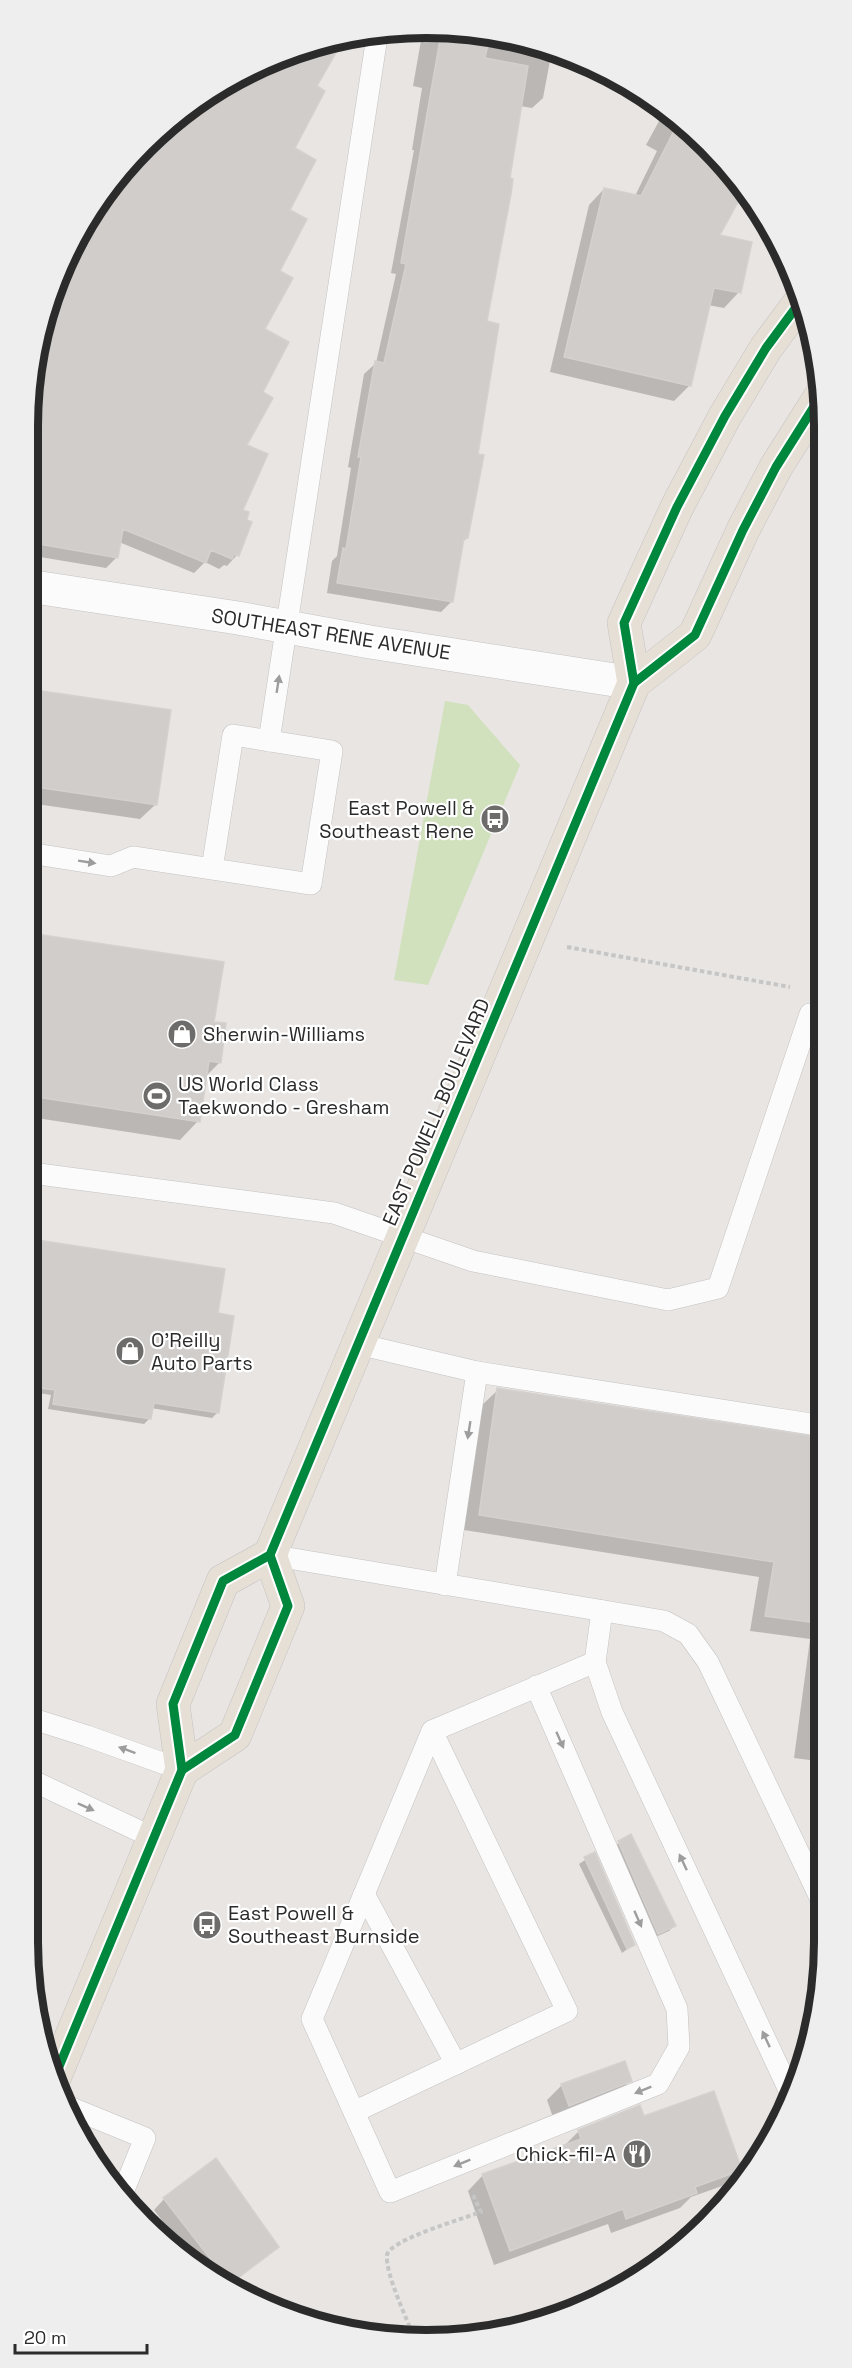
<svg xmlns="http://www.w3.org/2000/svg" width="852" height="2368" font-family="'Space Grotesk',sans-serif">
  <rect width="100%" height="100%" fill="#e9e5e2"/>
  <path fill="#d1e1be" d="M445,701L468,705L520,765L428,985L394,980Z"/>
  <g fill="#0003">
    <path d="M452,28L529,41L552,50L543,98L532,108L520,106L485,322L477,455L467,538L461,543L452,601L441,612L327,593L332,561L337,556L351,468L348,467L364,374L376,363L396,274L391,273L414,150H412L422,88L413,86L423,29Z"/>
    <path d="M297,48L314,87L293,149L288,210L278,271L263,330L261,392L244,445L237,555L227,566L224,565L219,569L205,562L194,573L119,542L117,557L106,568L28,555L27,426L41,323L68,250L109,183L163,126L226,81Z"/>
    <path d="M664,112L726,163L743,189L718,236L739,292L724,308L708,305L690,385L674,401L550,372L589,205L604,189L635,196L657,151L646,145Z"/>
    <path d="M28,691L156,804L140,819L29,803Z"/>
    <path d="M29,934L212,1023L220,1062L205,1077L198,1121L180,1140L30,1117Z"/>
    <path d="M31,1241L223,1270L216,1315L218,1412L212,1418L151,1408L150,1418L144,1424L48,1409L51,1395L32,1392Z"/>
    <path d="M498,1390L824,1440L825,1762L794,1758L810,1639L750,1631L759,1577L464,1530L482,1405Z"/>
    <path d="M631,1836L674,1926L669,1931L653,1938L613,1847Z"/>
    <path d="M594,1854L633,1945L622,1953L579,1864Z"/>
    <path d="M630,2081L614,2096L554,2120L547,2100L562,2085Z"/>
    <path d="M643,2118L740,2170L725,2185L691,2197L680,2208L611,2233L608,2224L494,2265L468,2191L483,2175L563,2147L579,2131Z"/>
    <path d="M164,2199L277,2246L228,2287L191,2264L193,2261L154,2210Z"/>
  </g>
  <g fill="#d0cdcb" stroke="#d4d1ce" stroke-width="1.5">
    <path d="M442,28L490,34L485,58L528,66L510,178L513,179L511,194L487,321L499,324L478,454L484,455L468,538H464L453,602L337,583L343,548L346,549L361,457H358L375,361L384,363L406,264L401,263Z"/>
    <path d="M345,37L317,86L325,91L295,148L316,160L290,210L307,219L280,271L293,278L265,329L289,342L263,392L273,398L247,445L268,454L243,510L249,512L247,520L252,522L239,556L234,554L232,559L211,550L206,563L123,529L118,558L28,542L27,426L41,323L68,250L109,183L163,126L226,81L297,48Z"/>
    <path d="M678,123L726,163L744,191L720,235L752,242L741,293L714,288L691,386L564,357L604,188L641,196Z"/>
    <path d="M28,689L171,710L157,805L29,786Z"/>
    <path d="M29,933L224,962L214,1022L226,1023L221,1063L209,1061L200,1122L30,1096Z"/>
    <path d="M31,1239L225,1269L218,1313L234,1316L219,1413L154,1403L151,1419L53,1404L55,1390L32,1387Z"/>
    <path d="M497,1388L824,1438V1624L765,1616L774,1562L479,1515Z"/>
    <path d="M631,1834L676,1926L658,1934L618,1841Z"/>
    <path d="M595,1852L635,1945L627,1949L584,1857Z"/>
    <path d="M625,2061L632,2081L569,2106L561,2084Z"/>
    <path d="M714,2091L742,2170L695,2187L697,2193L626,2219L623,2209L510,2251L482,2174L581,2139L578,2130L640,2105L644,2116Z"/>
    <path d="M216,2158L279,2247L230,2284L163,2198Z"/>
  </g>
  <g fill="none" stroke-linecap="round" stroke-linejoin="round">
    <g stroke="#c3c2c2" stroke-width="22">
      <g id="lane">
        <path d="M269,741L378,30"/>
        <path d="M29,853L111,866L133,857L311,884L332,751L233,735L212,869"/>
        <path d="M31,1173L334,1213L473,1261L668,1300L718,1288L810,1014"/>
        <path d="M358,1344L477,1372L824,1426"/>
        <path d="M270,1555L664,1621L688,1634L708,1662L825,1908"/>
        <path d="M445,1585L477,1372"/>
        <path d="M602,1611L595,1662L612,1712L790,2092"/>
        <path d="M536,1686L677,2009L679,2047L658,2084L390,2192L312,2019L432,1731L595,1662"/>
        <path d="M33,1719L87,1736L182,1770"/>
        <path d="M33,1781L154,1838"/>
        <path d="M364,1894L456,2064"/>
        <path d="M64,2105L145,2138L121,2197"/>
        <path d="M354,2112L567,2011L432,1731"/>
      </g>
    </g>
    <g stroke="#c3c2c2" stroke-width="34">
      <path id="street" d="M28,586L238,618L370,642L634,683"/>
    </g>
    <g stroke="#c5c3c2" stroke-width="34">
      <g id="primary">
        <path d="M634,683L624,623L677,507L725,416L766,348L800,302"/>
        <path d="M182,1770L235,1735L288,1606L270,1555"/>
        <path d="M53,2081L182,1770L173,1704L223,1581L270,1555L634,683L695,635L743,530L776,467L822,394"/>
      </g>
    </g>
    <g stroke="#c6c6c6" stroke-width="4" stroke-dasharray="4.5 3" stroke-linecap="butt">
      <path d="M567,947L790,987"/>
      <path d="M411,2339L414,2338C407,2319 385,2273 387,2255C389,2240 465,2218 481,2212L473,2195"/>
    </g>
    <use href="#lane" stroke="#fcfbfb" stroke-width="21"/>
    <use href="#street" stroke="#fcfbfb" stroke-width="33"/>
    <use href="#primary" stroke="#e5dfd6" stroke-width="33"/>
    <g stroke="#fff" stroke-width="13">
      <g id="cycleway">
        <path d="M634,683L624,623L677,507L725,416L766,348L800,302"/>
        <path d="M182,1770L235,1735L288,1606L270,1555"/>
        <path d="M53,2081L182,1770L173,1704L223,1581L270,1555L634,683L695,635L743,530L776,467L822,394"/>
      </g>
    </g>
    <use href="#cycleway" stroke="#00873e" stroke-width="9"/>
  </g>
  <defs><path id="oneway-solid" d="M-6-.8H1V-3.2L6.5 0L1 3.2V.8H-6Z" transform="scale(1.5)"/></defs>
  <g fill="#9e9d9d">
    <use href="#oneway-solid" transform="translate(278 684) rotate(-81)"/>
    <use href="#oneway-solid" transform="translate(87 862) rotate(9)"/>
    <use href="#oneway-solid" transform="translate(469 1430) rotate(99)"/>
    <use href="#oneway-solid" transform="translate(560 1740) rotate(66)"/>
    <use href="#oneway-solid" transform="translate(127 1750) rotate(-160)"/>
    <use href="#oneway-solid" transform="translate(86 1807) rotate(24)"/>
    <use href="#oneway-solid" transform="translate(683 1862) rotate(-115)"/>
    <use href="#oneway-solid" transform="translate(638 1919) rotate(66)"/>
    <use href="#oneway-solid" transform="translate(766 2039) rotate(-115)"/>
    <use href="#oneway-solid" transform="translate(643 2090) rotate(158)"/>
    <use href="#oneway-solid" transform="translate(462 2163) rotate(158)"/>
  </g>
  <defs>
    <g id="bus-disc" transform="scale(1.5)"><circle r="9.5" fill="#6e6c6b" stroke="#fff"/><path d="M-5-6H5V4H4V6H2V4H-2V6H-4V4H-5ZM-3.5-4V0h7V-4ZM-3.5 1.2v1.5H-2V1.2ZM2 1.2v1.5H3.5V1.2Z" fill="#fff"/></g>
    <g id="shop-disc" transform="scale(1.5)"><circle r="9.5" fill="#6e6c6b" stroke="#fff"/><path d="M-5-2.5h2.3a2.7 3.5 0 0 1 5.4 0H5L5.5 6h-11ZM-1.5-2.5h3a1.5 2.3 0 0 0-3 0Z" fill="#fff"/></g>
    <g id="stadium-disc" transform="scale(1.5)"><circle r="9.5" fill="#6e6c6b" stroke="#fff"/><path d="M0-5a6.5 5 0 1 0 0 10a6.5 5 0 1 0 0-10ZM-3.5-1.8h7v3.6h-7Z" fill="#fff"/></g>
    <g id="restaurant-disc" transform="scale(1.5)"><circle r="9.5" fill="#6e6c6b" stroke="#fff"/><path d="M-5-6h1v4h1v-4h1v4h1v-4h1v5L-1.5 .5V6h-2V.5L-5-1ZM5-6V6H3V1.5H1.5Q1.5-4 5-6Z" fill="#fff"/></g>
  </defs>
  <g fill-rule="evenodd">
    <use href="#bus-disc" x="495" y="819"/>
    <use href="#shop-disc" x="182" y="1034"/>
    <use href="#stadium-disc" x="157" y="1096"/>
    <use href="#shop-disc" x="130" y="1351"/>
    <use href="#bus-disc" x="207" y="1925"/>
    <use href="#restaurant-disc" x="637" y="2154"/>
  </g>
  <g text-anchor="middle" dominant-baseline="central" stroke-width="4.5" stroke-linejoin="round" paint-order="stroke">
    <g font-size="20" fill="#2b2b2b" stroke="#fff">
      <text transform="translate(331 634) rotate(9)">SOUTHEAST RENE AVENUE</text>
      <text transform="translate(436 1112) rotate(-67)">EAST POWELL BOULEVARD</text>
    </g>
    <g font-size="20" fill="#2b2b2b" stroke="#fff" text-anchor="start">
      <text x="474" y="808" text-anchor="end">East Powell &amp;<tspan x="474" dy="23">Southeast Rene</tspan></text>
      <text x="203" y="1034">Sherwin-Williams</text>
      <text x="178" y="1084">US World Class<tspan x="178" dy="23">Taekwondo - Gresham</tspan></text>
      <text x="151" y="1340">O'Reilly<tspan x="151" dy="23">Auto Parts</tspan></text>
      <text x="228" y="1913">East Powell &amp;<tspan x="228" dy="23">Southeast Burnside</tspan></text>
      <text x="616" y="2154" text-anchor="end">Chick-fil-A</text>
    </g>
  </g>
  <path d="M0 0H852V2368H0ZM426 38H426A388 388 0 0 1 814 426V1942A388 388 0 0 1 426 2330H426A388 388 0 0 1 38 1942V426A388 388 0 0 1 426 38Z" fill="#eee" fill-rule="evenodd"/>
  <path fill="none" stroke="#2b2b2b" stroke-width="8" d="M426 38H426A388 388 0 0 1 814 426V1942A388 388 0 0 1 426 2330H426A388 388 0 0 1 38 1942V426A388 388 0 0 1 426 38Z"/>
  <path d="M15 2344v9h132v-9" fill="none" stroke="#2b2b2b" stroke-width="3"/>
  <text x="24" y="2344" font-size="18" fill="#2b2b2b" stroke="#ffffff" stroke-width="4.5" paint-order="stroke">20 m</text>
</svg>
